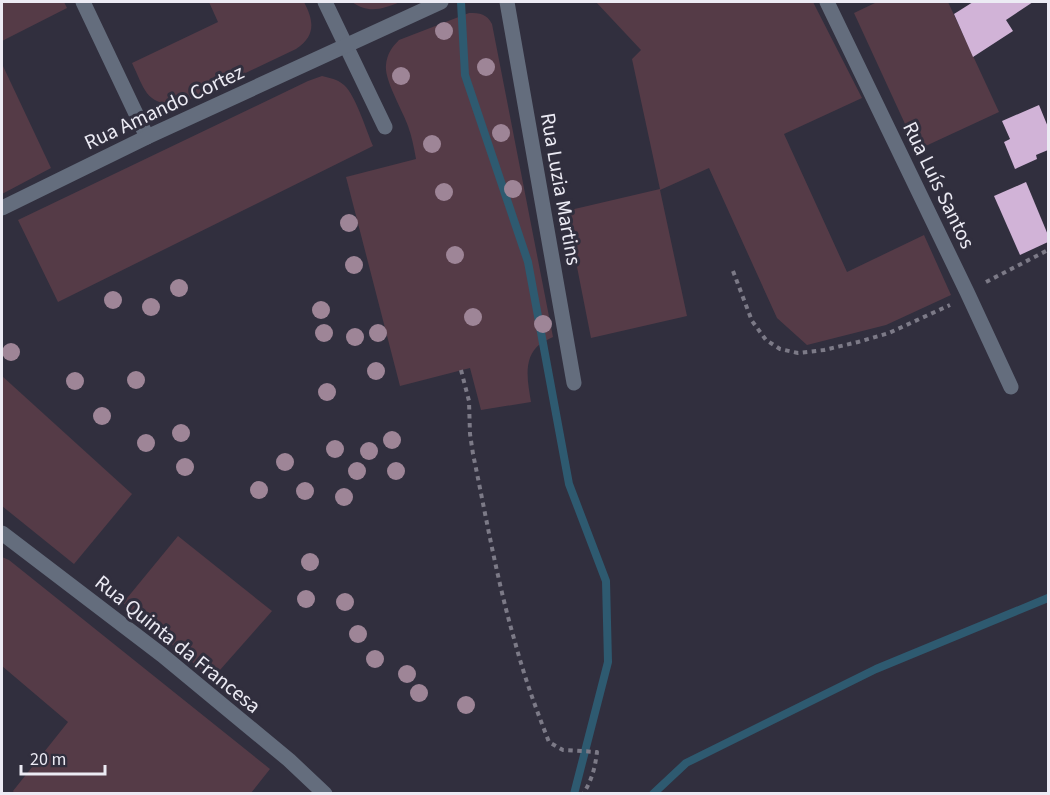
<svg xmlns="http://www.w3.org/2000/svg" width="1050" height="795" font-family="'Source Sans 3',sans-serif">
  <rect width="100%" height="100%" fill="#312f3e"/>
  <g fill="#553b47">
    <path d="M2,2H64L67,8L2,41Z"/>
    <path d="M209,2H304C314,21 316,36 296,49L180,104C146,106 145,90 132,63L218,22Z"/>
    <path d="M352,2H400C383,9 368,14 352,2Z"/>
    <path d="M596,2H813L862,98L784,134L847,272L924,235L951,295L886,325L807,345L777,318L709,168L660,190L687,316L591,338L566,211L660,189L632,59L641,50Z"/>
    <path d="M877,2H948L999,112L917,150L854,13Z"/>
    <path d="M469,13C480,13 487,14 492,24L553,337C549,339 544,341 540,344C522,358 528,383 531,402L481,410L470,368L400,386L346,177L416,159C414,148 412,137 408,126C403,111 384,80 386,65C387,54 392,47 399,40Z"/>
    <path d="M2,64L51,168L2,194Z"/>
    <path d="M322,76C330,78 337,79 344,85C356,96 366,130 373,146L58,302L18,220L308,81Z"/>
    <path d="M2,376L132,494L74,564L2,506Z"/>
    <path d="M178,536L272,611L212,679L123,603Z"/>
    <path d="M2,557L9,560L270,769L251,793L15,794L13,791L68,722L2,666Z"/>
  </g>
  <g fill="none" stroke-linecap="round" stroke-linejoin="round">
    <g stroke="#2e5a70" stroke-width="8">
      <path d="M461,2L465,75L528,262L569,484L606,581L608,662L574,794"/>
      <path d="M653,794L686,763L876,669L1048,598"/>
    </g>
  </g>
  <g fill="#d1b3d7">
    <path d="M973,2H1033L1006,20L1013,31L973,57L954,14Z"/>
    <path d="M1039,105L1048,127V150L1036,155L1037,159L1015,169L1004,142L1010,139L1002,121Z"/>
    <path d="M1026,182L1048,235V242L1020,255L994,196Z"/>
  </g>
  <g fill="none" stroke-linecap="round" stroke-linejoin="round">
    <g stroke="#7c7a87" stroke-width="4" stroke-dasharray="4.5 4.5" stroke-linecap="butt">
      <path d="M733,271L752,321L766,340L780,349L798,353L824,350L858,342L889,333L950,305"/>
      <path d="M986,282L1048,250"/>
      <path d="M461,370L469,401L470,434L473,454C486,516 497,581 515,642C524,676 536,709 549,742L563,750L597,752C595,768 592,780 583,794"/>
    </g>
    <g stroke="#646d7d" stroke-width="15">
      <path d="M83,2L147,137"/>
      <path d="M325,2L385,127"/>
      <path d="M507,2L574,383"/>
      <path d="M827,2L967,292L1011,387"/>
      <path d="M2,208L147,137L441,2"/>
      <path d="M2,533L162,655L289,760L325,794"/>
    </g>
  </g>
  <g fill="#9e8597">
    <circle cx="444" cy="31" r="9"/>
    <circle cx="486" cy="67" r="9"/>
    <circle cx="401" cy="76" r="9"/>
    <circle cx="501" cy="133" r="9"/>
    <circle cx="432" cy="144" r="9"/>
    <circle cx="513" cy="189" r="9"/>
    <circle cx="444" cy="192" r="9"/>
    <circle cx="349" cy="223" r="9"/>
    <circle cx="455" cy="255" r="9"/>
    <circle cx="354" cy="265" r="9"/>
    <circle cx="179" cy="288" r="9"/>
    <circle cx="113" cy="300" r="9"/>
    <circle cx="151" cy="307" r="9"/>
    <circle cx="321" cy="310" r="9"/>
    <circle cx="473" cy="317" r="9"/>
    <circle cx="543" cy="324" r="9"/>
    <circle cx="324" cy="333" r="9"/>
    <circle cx="378" cy="333" r="9"/>
    <circle cx="355" cy="337" r="9"/>
    <circle cx="11" cy="352" r="9"/>
    <circle cx="376" cy="371" r="9"/>
    <circle cx="136" cy="380" r="9"/>
    <circle cx="75" cy="381" r="9"/>
    <circle cx="327" cy="392" r="9"/>
    <circle cx="102" cy="416" r="9"/>
    <circle cx="181" cy="433" r="9"/>
    <circle cx="392" cy="440" r="9"/>
    <circle cx="146" cy="443" r="9"/>
    <circle cx="335" cy="449" r="9"/>
    <circle cx="369" cy="451" r="9"/>
    <circle cx="285" cy="462" r="9"/>
    <circle cx="185" cy="467" r="9"/>
    <circle cx="357" cy="471" r="9"/>
    <circle cx="396" cy="471" r="9"/>
    <circle cx="259" cy="490" r="9"/>
    <circle cx="305" cy="491" r="9"/>
    <circle cx="344" cy="497" r="9"/>
    <circle cx="310" cy="562" r="9"/>
    <circle cx="306" cy="599" r="9"/>
    <circle cx="345" cy="602" r="9"/>
    <circle cx="358" cy="634" r="9"/>
    <circle cx="375" cy="659" r="9"/>
    <circle cx="407" cy="674" r="9"/>
    <circle cx="419" cy="693" r="9"/>
    <circle cx="466" cy="705" r="9"/>
  </g>
  <g text-anchor="middle" dominant-baseline="central" stroke-width="6" stroke-linejoin="round" paint-order="stroke">
    <g font-size="21" fill="#ecebf4" stroke="#312f3e">
      <text transform="translate(164 107) rotate(-25)">Rua Amando Cortez</text>
      <text transform="translate(939 185) rotate(64)">Rua Luís Santos</text>
      <text transform="translate(561 189) rotate(80)">Rua Luzia Martins</text>
      <text transform="translate(178 644) rotate(39)">Rua Quinta da Francesa</text>
    </g>
  </g>
  <rect width="1050" height="795" fill="none" stroke="#ecebf4" stroke-width="6"/>
  <path d="M21 765v9h84v-9" fill="none" stroke="#ecebf4" stroke-width="3"/>
  <text x="30" y="765" font-size="18" fill="#ecebf4" stroke="#312f3e" stroke-width="4.5" paint-order="stroke">20 m</text>
</svg>
